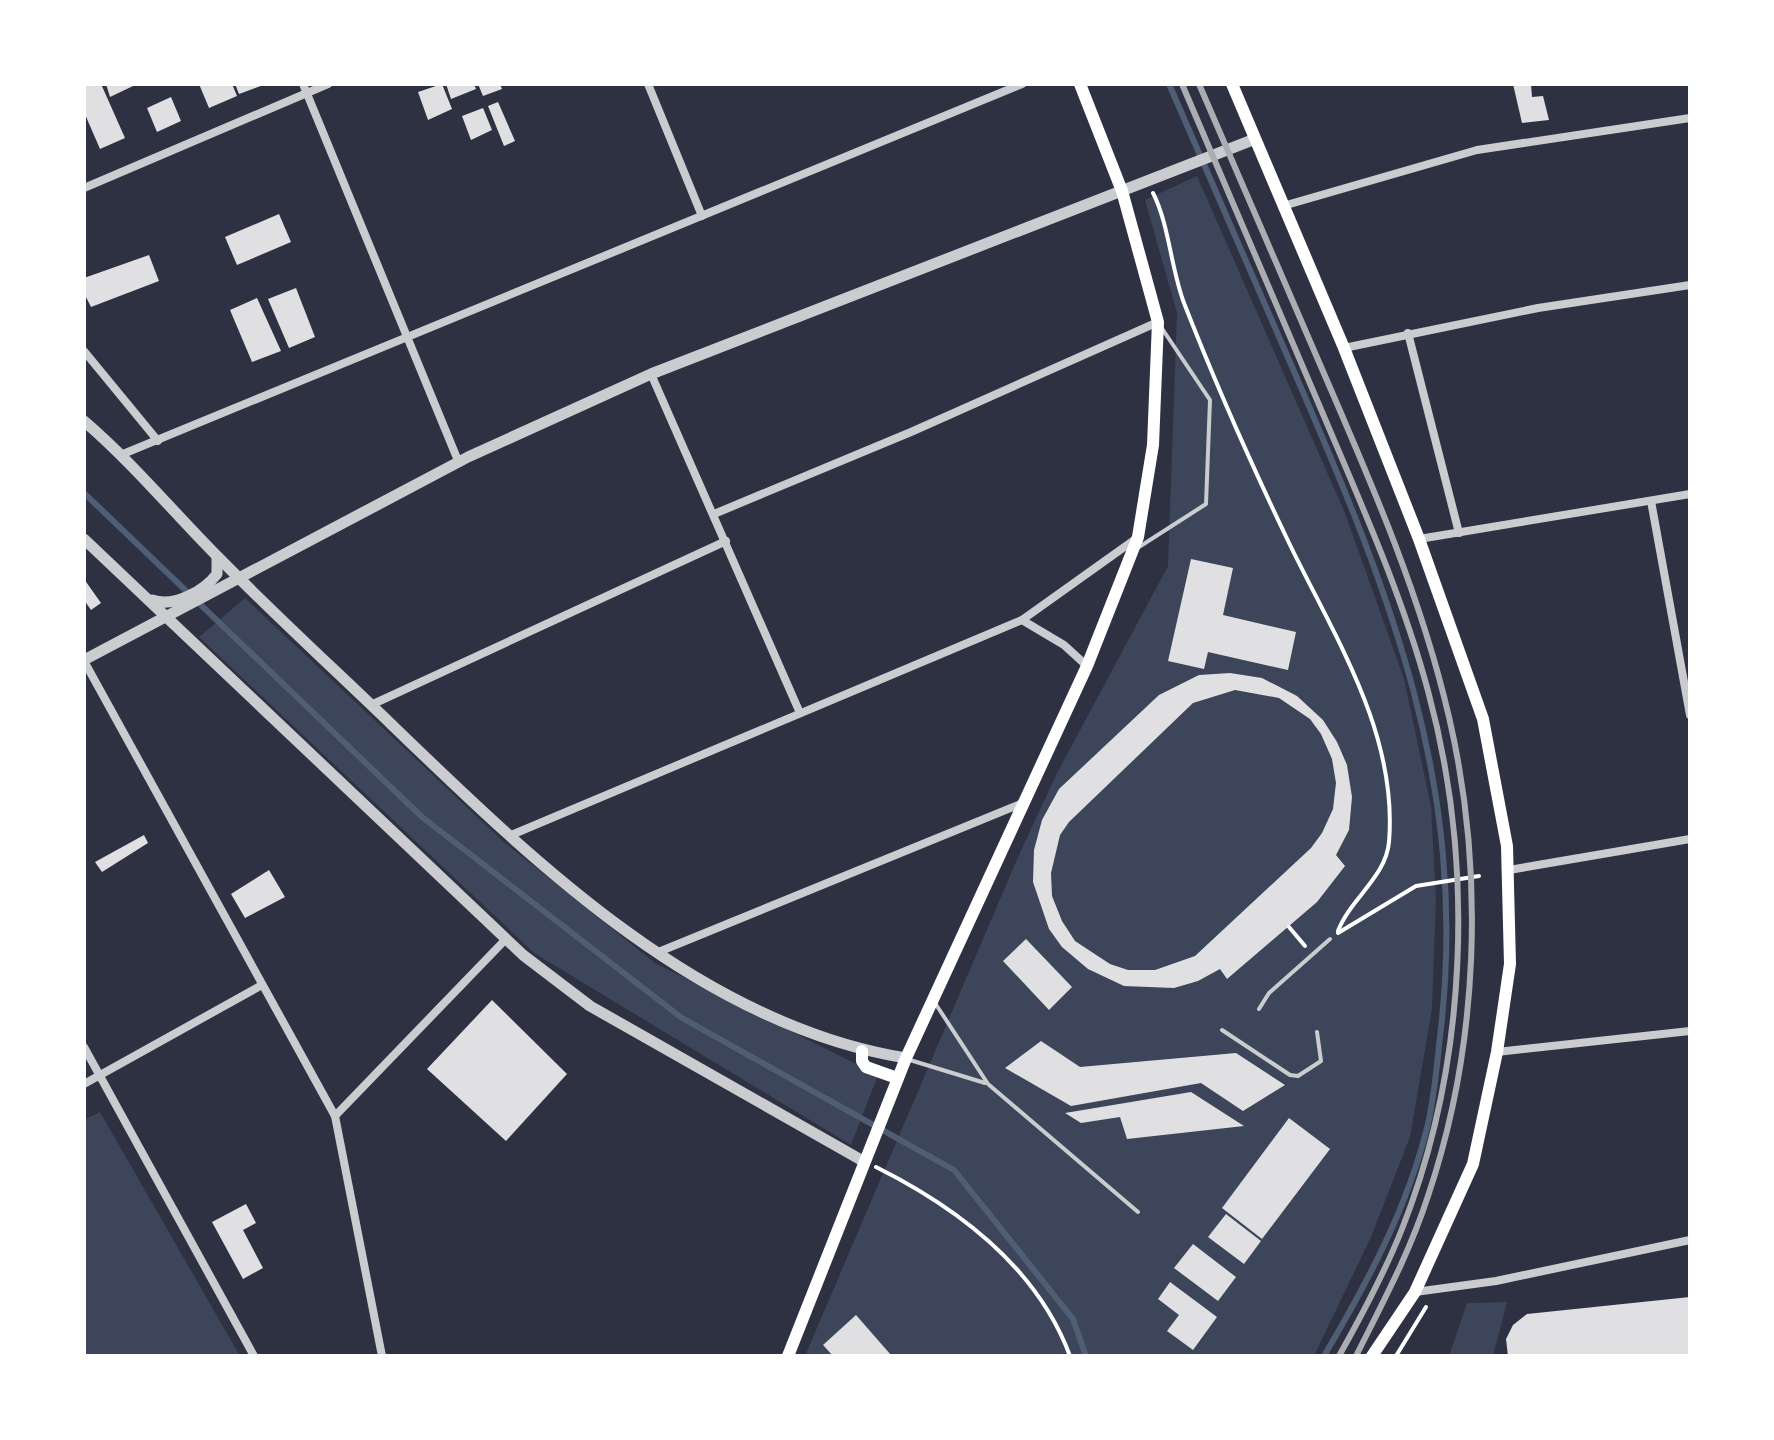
<svg xmlns="http://www.w3.org/2000/svg" width="1774" height="1440" font-family="Montserrat,sans-serif">
  <rect width="100%" height="100%" fill="#2d3142"/>
  <g fill="#3c4559">
    <path d="M1197,176L1345,513L1404,679L1431,806L1436,897L1432,1009L1410,1137L1371,1237L1314,1356H805L1018,857L1056,775L1168,566L1177,313L1145,200Z"/>
    <path d="M245,598L504,842L655,963L878,1075L851,1145L534,953L199,637Z"/>
    <path d="M100,1112L240,1356H84V1120Z"/>
    <path d="M1507,1302L1493,1356H1449L1467,1303Z"/>
  </g>
  <g fill="none" stroke-linecap="round" stroke-linejoin="round">
    <g stroke="#4f5d75" stroke-width="6">
      <path d="M1169,84C1211,181 1254,279 1296,376C1390,593 1468,786 1441,1028C1437,1061 1435,1096 1427,1128C1407,1209 1366,1285 1324,1356"/>
      <path d="M84,493L422,817L682,1018L954,1170L1073,1319L1086,1356"/>
    </g>
  </g>
  <g fill="#e0e0e3" fill-rule="evenodd">
    <path d="M84,84H101L125,138L100,149L84,112Z"/>
    <path d="M106,84H132L133,86L110,97Z"/>
    <path d="M199,84H232L237,96L209,108Z"/>
    <path d="M235,84H266L239,94Z"/>
    <path d="M442,84L452,109L428,120L418,92Z"/>
    <path d="M446,84H474L476,89L451,99Z"/>
    <path d="M478,84H500L502,89L483,96Z"/>
    <path d="M1513,84H1531L1532,97L1543,96L1549,120L1522,123Z"/>
    <path d="M171,97L181,121L157,132L147,108Z"/>
    <path d="M498,102L515,141L504,146L488,106Z"/>
    <path d="M483,108L492,130L471,140L462,116Z"/>
    <path d="M279,214L291,242L237,265L225,237Z"/>
    <path d="M149,255L159,281L91,307L84,293V278Z"/>
    <path d="M296,288L315,337L289,348L268,299Z"/>
    <path d="M257,298L281,351L252,362L230,310Z"/>
    <path d="M1191,559L1233,568L1223,615L1296,632L1288,670L1208,652L1204,669L1168,661Z"/>
    <path d="M84,579L101,603L91,610L84,600Z"/>
    <path d="M1230,673L1262,678L1297,696L1323,720L1337,742L1347,765L1352,797L1349,830L1336,855L1345,866L1317,902L1227,979L1220,969L1198,981L1174,988L1124,986L1088,969L1062,947L1049,929L1033,882L1034,850L1042,820L1059,789L1159,695L1199,675ZM1235,690L1279,698L1310,719L1321,734L1332,759L1336,783L1333,809L1322,833L1311,848L1195,956L1155,970H1128L1110,964L1075,941L1062,921L1052,896L1051,873L1060,835L1069,822L1193,703Z"/>
    <path d="M144,835L148,843L102,872L95,862Z"/>
    <path d="M269,870L285,897L245,918L231,894Z"/>
    <path d="M1026,939L1072,987L1049,1010L1003,961Z"/>
    <path d="M492,1000L567,1074L506,1141L427,1069Z"/>
    <path d="M1041,1041L1080,1067L1236,1053L1285,1085L1243,1111L1201,1083L1071,1106L1005,1068Z"/>
    <path d="M1191,1092L1244,1126L1127,1139L1120,1117L1081,1123L1065,1113Z"/>
    <path d="M1289,1118L1330,1149L1262,1239L1222,1208Z"/>
    <path d="M246,1204L256,1223L243,1230L263,1268L243,1279L212,1222Z"/>
    <path d="M1226,1214L1261,1241L1244,1264L1208,1237Z"/>
    <path d="M1193,1244L1236,1277L1218,1301L1174,1268Z"/>
    <path d="M1170,1282L1217,1317L1193,1350L1167,1331L1179,1315L1158,1299Z"/>
    <path d="M1690,1297V1356H1508L1506,1339L1513,1325L1527,1314Z"/>
    <path d="M856,1315L891,1355L889,1356H833L823,1345Z"/>
  </g>
  <g fill="none" stroke-linecap="round" stroke-linejoin="round">
    <g stroke="#fff" stroke-width="4">
      <path d="M1153,193C1169,224 1171,269 1184,303C1216,385 1253,468 1291,547C1336,639 1398,735 1389,842C1386,877 1350,899 1338,931"/>
      <path d="M1289,927L1305,946"/>
      <path d="M1338,933L1416,886L1479,876"/>
      <path d="M876,1167C958,1208 1037,1267 1070,1356"/>
      <path d="M1396,1356L1426,1307"/>
    </g>
    <g stroke="#caccd0" stroke-width="4">
      <path d="M1139,547L1206,504L1210,400L1161,327"/>
      <path d="M935,1003L988,1084L1138,1212"/>
      <path d="M1259,1009L1269,993L1330,939"/>
      <path d="M1222,1030L1290,1075L1298,1076L1321,1061L1317,1032"/>
      <path d="M910,1060L985,1083"/>
    </g>
    <g stroke="#caccd0" stroke-width="8">
      <path d="M303,84L459,463"/>
      <path d="M648,84L702,216"/>
      <path d="M84,188L328,84"/>
      <path d="M1283,206L1477,150L1690,118"/>
      <path d="M1408,333L1459,533"/>
      <path d="M1344,348L1538,308L1690,285"/>
      <path d="M84,351L158,441"/>
      <path d="M651,374L800,713"/>
      <path d="M123,454L1022,84"/>
      <path d="M1651,501L1690,715"/>
      <path d="M714,514L911,432L1158,322"/>
      <path d="M1419,539L1690,494"/>
      <path d="M1022,620L1064,645L1087,666"/>
      <path d="M84,661L335,1116L382,1356"/>
      <path d="M371,705L726,541"/>
      <path d="M509,836L1022,620L1137,538"/>
      <path d="M1509,870L1690,839"/>
      <path d="M656,953L1023,803"/>
      <path d="M84,1047L254,1356"/>
      <path d="M1497,1052L1690,1031"/>
      <path d="M84,1084L262,985"/>
      <path d="M335,1116L505,940"/>
      <path d="M1415,1292L1496,1281L1690,1240"/>
    </g>
    <g stroke="#caccd0" stroke-width="11">
      <path d="M84,421C134,464 174,513 220,559C275,615 334,669 390,723C534,862 701,1025 906,1058"/>
      <path d="M84,539L523,955L590,1006L863,1161"/>
      <path d="M152,600C174,608 204,591 217,574V557"/>
      <path d="M84,660L468,457L651,374L1255,139"/>
    </g>
    <g stroke="#fff" stroke-width="12">
      <path d="M1232,84L1344,348L1419,539L1483,719L1507,846L1510,964L1497,1052L1473,1164L1415,1292L1372,1356"/>
      <path d="M862,1051V1061L866,1067L897,1078"/>
      <path d="M788,1356L906,1058L1087,666L1138,537L1153,445L1158,322L1122,191L1080,84"/>
    </g>
    <g stroke="#abadb3" stroke-width="6">
      <path d="M1182,84C1228,192 1274,299 1320,407C1359,499 1402,594 1428,691C1475,864 1468,1062 1402,1229C1385,1272 1362,1315 1339,1356"/>
      <path d="M1199,84C1240,179 1281,274 1322,369C1371,482 1421,596 1449,717C1485,872 1479,1045 1428,1196C1410,1252 1382,1304 1356,1356"/>
    </g>
  </g>
  <rect width="1774" height="1440" fill="none" stroke="#ffffff" stroke-width="172"/>
</svg>
